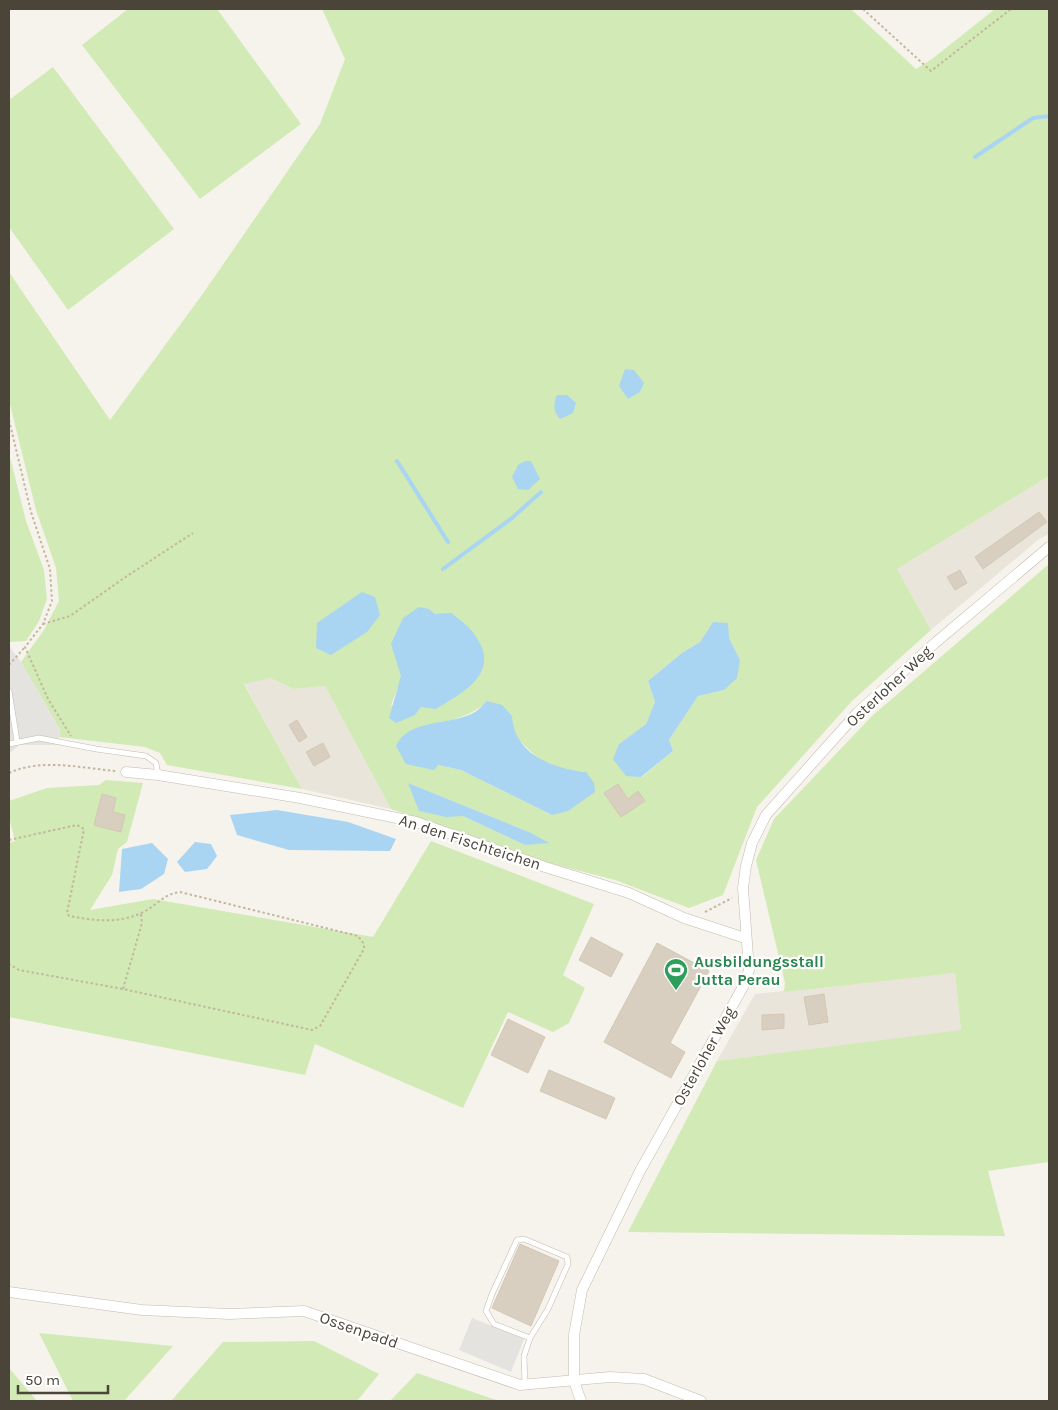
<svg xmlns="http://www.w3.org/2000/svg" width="1058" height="1410" font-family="Karla,sans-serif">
  <rect width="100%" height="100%" fill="#f6f3ec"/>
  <g fill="#eae5da">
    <path d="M1049,476V534L1039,539L931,630L897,569Z"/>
    <path d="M270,678L294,689L325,686L391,809L302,789L244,683Z"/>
    <path d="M955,973L961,1031L717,1061L755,994Z"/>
  </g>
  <g fill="#d2eab5" fill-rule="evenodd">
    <path d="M128,9H217L301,124L200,199L82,45Z"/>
    <path d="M322,9H851L916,69L932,59L995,9H1049V476L897,569L931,630L852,701L757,807L723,895L689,908L615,880L549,863L391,809L325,686L294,689L270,678L244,684L302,789L167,765L160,753L145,747L59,737L60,730L21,662L44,630L59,601L56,568L36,510L9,400V272L110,420L202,295L320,124L345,59ZM429,609L435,614L421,707L415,715L391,705ZM713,622L729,638L740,660L724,690L698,696L669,740L673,751L642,777L619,744L646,724L655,702L648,681L682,653L700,642ZM487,701L513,728L519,740L542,762L567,770L586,772L552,815L461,770L438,765L412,730C438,722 467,721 487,701ZM408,783L529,832L525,845L463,816Z"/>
    <path d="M53,67L174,229L68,310L9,227V100Z"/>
    <path d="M9,453L26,521L44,570L47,599L39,621L26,641L9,642Z"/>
    <path d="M1049,564V1162L988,1171L1005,1236L628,1232L717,1061L961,1030L955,973L784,992L785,983L756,860L774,819L872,716Z"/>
    <path d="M106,780L143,783L127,842L118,849L112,875L90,910L153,899L373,937L431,841L594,904L563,975L585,988L569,1023L553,1032L508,1012L463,1108L315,1044L305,1075L9,1017V843L15,841L9,817V801L47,788L99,785Z"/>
    <path d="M39,1333L173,1346L124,1401H73Z"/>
    <path d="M314,1341L379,1374L357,1401H171L223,1342Z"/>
    <path d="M9,1368L37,1401H9Z"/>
    <path d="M417,1373L499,1401H390Z"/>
  </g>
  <g fill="#e5e3e0">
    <path d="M9,646L21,662L60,730L57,745H19L9,754Z"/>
    <path d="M472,1318L524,1339L511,1372L459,1350Z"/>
  </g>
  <g fill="#a9d4f2">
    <path d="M625,369L634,370L644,383L640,392L628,399L619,386Z"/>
    <path d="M557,395H567L576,403L573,413L560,419C553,411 553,405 557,395Z"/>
    <path d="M525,461H531L540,479L528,490L518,489L512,477L518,465Z"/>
    <path d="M362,592L375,597L380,615L367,632L331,655L316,648L317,623Z"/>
    <path d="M419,607L429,609L435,614L451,613C459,619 469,626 474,634C503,672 464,692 436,709L421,707L415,715L396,723L389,718L401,676L391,644L403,618Z"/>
    <path d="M713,622L728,623L729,638L740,660L737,678L724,690L698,696L669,740L673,751L641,777L626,776L613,759L619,744L646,724L655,702L648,681L682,653L700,642Z"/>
    <path d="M487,701L502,705L512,716C514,754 553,769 586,772L594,783L595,792L568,811L552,815L461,770L438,765L434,770L406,764L396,746C408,718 452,726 475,712C480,709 483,704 487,701Z"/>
    <path d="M408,783L529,832L549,843L525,845L463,816L446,817L419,811Z"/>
    <path d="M277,810L348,822L396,839L390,851L289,850L237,835L230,815Z"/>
    <path d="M195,842L211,844L217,856L207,869L185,872L177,862Z"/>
    <path d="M152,843L168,859L164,874L141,889L119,892L122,849Z"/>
  </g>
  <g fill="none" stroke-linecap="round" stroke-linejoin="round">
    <g stroke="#a9d4f2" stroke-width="4">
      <path d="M975,157L1033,118L1049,116"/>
      <path d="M397,461L448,542"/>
      <path d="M443,569L512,518L541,492"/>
    </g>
  </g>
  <g fill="#d8cfc1" stroke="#d3c7b4">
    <path d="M1039,512L1047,522L983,569L975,557Z"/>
    <path d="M960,570L967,583L955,590L947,577Z"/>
    <path d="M297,720L307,737L299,742L289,725Z"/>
    <path d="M323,743L330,757L314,766L306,752Z"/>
    <path d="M618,784L628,799L638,791L645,801L621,817L604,793Z"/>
    <path d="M102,794L116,798L113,812L125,815L121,832L94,825Z"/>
    <path d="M591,937L623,954L611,977L579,960Z"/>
    <path d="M657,943L709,971L670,1043L685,1052L671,1078L604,1042Z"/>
    <path d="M824,994L828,1022L809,1025L804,997Z"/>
    <path d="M784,1014V1028L762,1030V1015Z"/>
    <path d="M508,1019L545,1037L528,1073L491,1055Z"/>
    <path d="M549,1070L615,1098L606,1119L540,1091Z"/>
    <path d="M520,1244L559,1261L531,1326L492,1308Z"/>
  </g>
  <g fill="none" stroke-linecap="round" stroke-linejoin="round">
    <g stroke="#c2bbae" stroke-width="6">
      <g id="lane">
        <path d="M9,691L17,741"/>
        <path d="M9,744L39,738L96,749L146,756L156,763L158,775"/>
        <path d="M525,1384L524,1356L530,1338L548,1309L568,1264L567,1257L524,1239L517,1240L492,1294L486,1311L494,1324L530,1338"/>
      </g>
    </g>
    <g stroke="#c2bbae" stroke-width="11">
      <g id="street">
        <path d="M126,772L158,775L300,798L416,822L545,867L629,893L684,918L745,938"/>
        <path d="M9,1292L142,1310L229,1314L304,1311L520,1385L610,1377L644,1379L701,1401"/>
        <path d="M581,1401L574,1381V1335L582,1290L640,1171L744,985L749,970L743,888L746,866L752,843L766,815L858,712L935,643L1049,547"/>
      </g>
    </g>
    <g stroke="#c4b79f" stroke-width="2" stroke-dasharray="2.5 2.5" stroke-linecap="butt">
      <path d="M863,9L931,71L1011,9"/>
      <path d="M9,420L31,512L50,569L52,601L43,624L25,647L48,699L71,736"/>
      <path d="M43,624L70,616L127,576L193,533"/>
      <path d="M9,665L25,647"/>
      <path d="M9,773C41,758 81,768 116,771"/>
      <path d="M9,840L77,825L84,829L67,913L69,916C92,920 116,924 139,914C155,908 162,894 180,892L358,936L364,944V949L320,1026L312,1030L123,989L19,970L9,964"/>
      <path d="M705,912L732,898"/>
      <path d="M123,989L142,923L141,914"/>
    </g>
    <use href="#lane" stroke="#fff" stroke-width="5"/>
    <use href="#street" stroke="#fff" stroke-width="10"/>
  </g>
  <defs>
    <g id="stadium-pin" transform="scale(1.25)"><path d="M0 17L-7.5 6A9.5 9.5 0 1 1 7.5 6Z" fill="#2e9e5b" stroke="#fff"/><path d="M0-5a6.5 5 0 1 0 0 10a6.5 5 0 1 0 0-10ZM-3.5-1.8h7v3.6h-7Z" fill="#fff"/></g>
  </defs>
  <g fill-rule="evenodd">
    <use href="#stadium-pin" x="676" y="970"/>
  </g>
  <g text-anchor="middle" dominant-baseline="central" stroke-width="4.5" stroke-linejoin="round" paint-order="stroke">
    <g font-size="16" fill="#4b4439" stroke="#fff">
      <text transform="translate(889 686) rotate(-43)">Osterloher Weg</text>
      <text transform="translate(470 842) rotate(18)">An den Fischteichen</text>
      <text transform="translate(704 1056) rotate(-61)">Osterloher Weg</text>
      <text transform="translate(359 1330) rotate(19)">Ossenpadd</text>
    </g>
    <g font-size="16" font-weight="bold" fill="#27864d" stroke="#fff" text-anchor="start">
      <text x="694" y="961">Ausbildungsstall<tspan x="694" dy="18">Jutta Perau</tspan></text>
    </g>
  </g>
  <rect width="1058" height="1410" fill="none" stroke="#4b4439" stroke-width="20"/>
  <path d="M18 1385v8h90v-8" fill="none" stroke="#4b4439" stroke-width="2.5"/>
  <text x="25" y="1385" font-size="15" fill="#4b4439" stroke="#ffffff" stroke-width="4" paint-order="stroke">50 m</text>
</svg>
